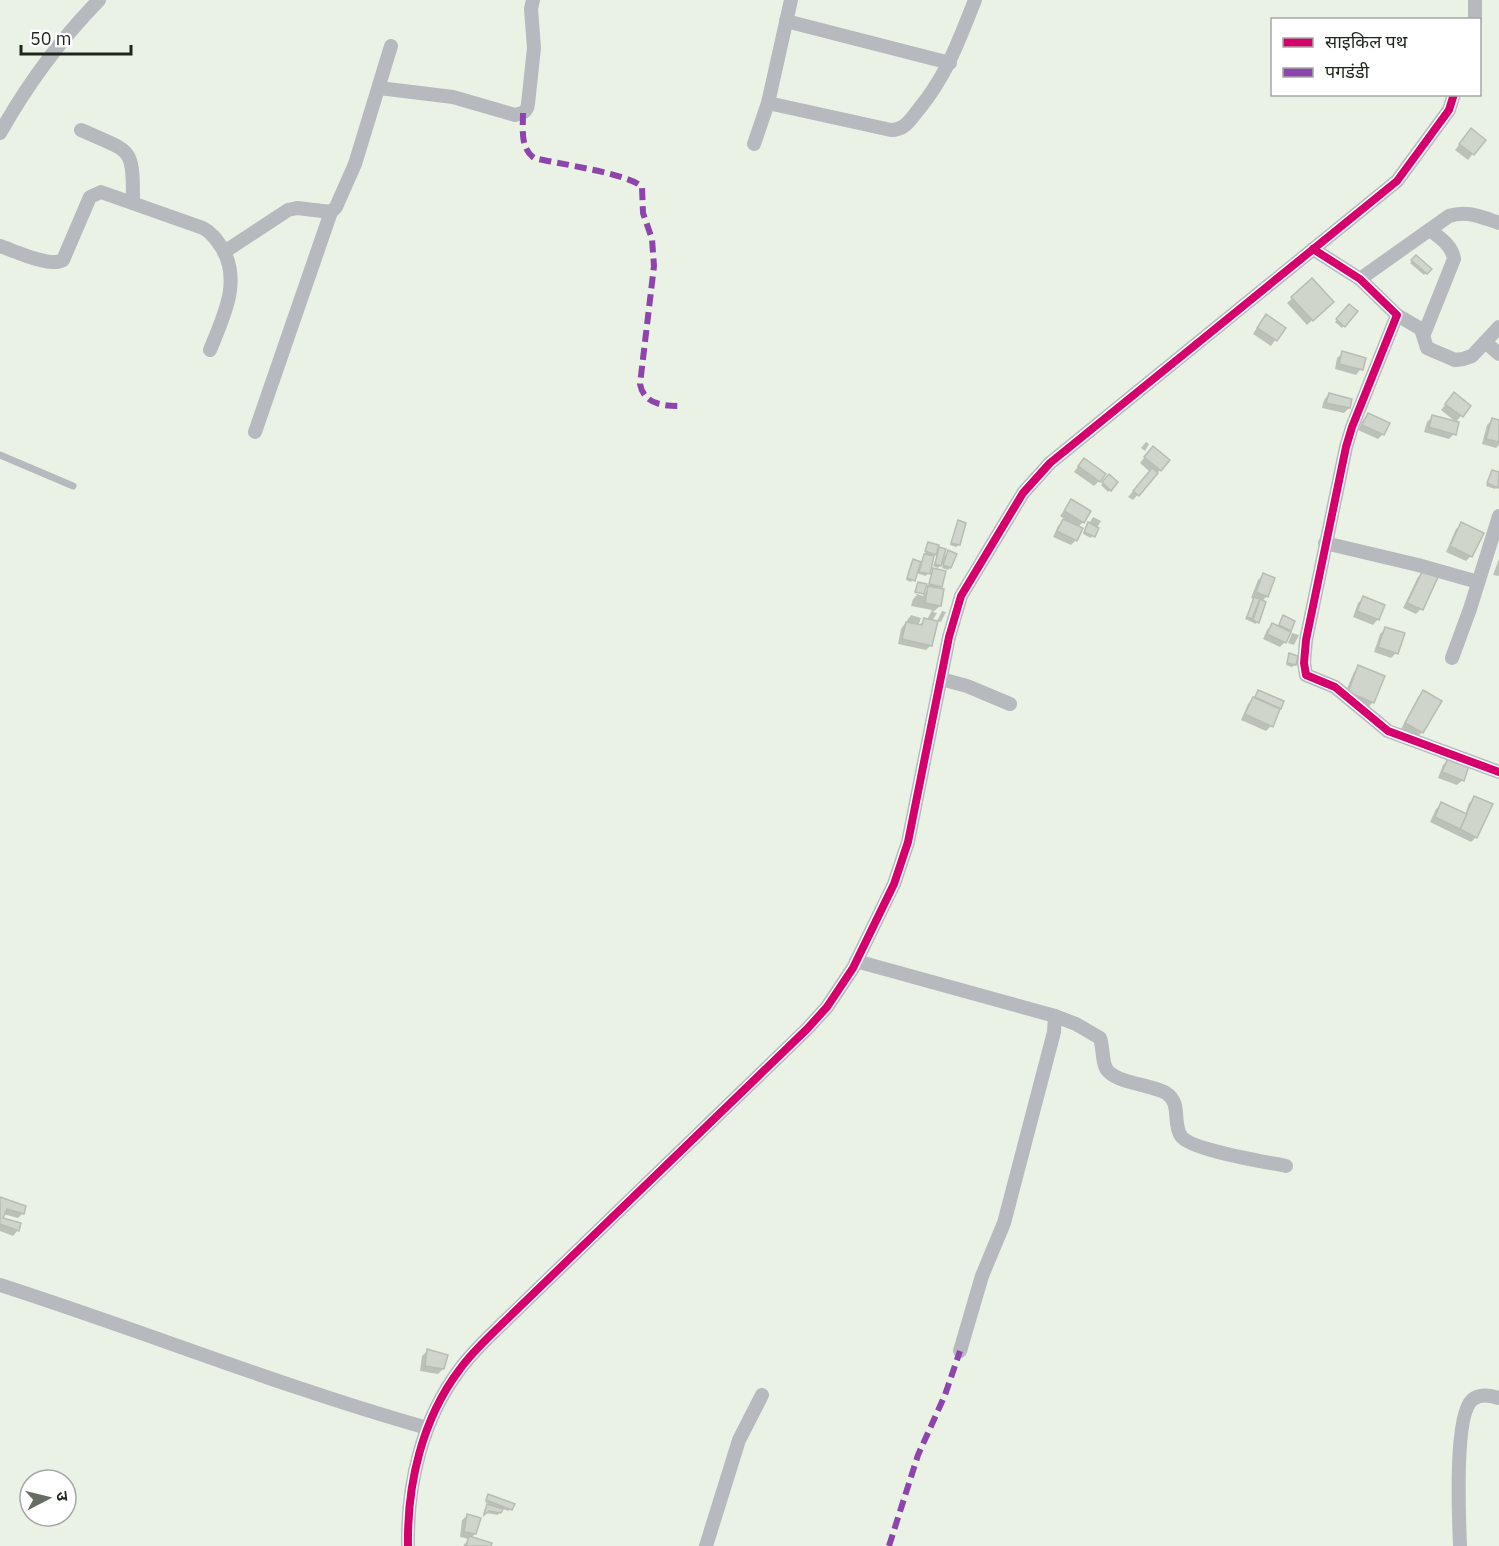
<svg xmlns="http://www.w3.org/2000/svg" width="1499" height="1546" font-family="'IBM Plex Sans','Noto Sans Devanagari',sans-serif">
  <rect width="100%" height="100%" fill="#eaf2e5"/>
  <g fill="#0003">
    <path d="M1471,130L1484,140L1468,160L1455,150Z"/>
    <path d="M1416,257L1430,269L1424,275L1410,263Z"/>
    <path d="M1312,280L1331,302L1307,325L1287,303Z"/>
    <path d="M1349,306L1356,311L1342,328L1335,322Z"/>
    <path d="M1261,321L1284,328L1271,346L1253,334Z"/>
    <path d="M1343,353L1361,369L1356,375L1335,369L1337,358Z"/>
    <path d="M1329,394L1349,408L1344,413L1322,408L1324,400Z"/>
    <path d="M1449,400L1469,406L1456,422L1441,410Z"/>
    <path d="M1368,414L1383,434L1378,439L1358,430L1363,420Z"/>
    <path d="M1432,417L1454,434L1449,439L1424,432L1427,422Z"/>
    <path d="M1492,420L1499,422V445L1496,448L1482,444L1487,425Z"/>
    <path d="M1146,442L1149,444L1145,451L1141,448Z"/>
    <path d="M1148,453L1160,470L1133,500L1128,497L1150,472L1140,463Z"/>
    <path d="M1079,465L1099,481L1094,486L1074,472Z"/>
    <path d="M1493,472L1499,474V485L1495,489L1486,486Z"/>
    <path d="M1109,476L1116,483L1108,492L1101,485Z"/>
    <path d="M1071,501L1083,522L1078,527L1076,540L1071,545L1053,537L1058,526L1065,519L1060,516Z"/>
    <path d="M1093,517L1101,521L1091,538L1083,534Z"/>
    <path d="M958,522L959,545L956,547L950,545Z"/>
    <path d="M1462,524L1471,556L1466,561L1446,552L1456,529Z"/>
    <path d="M929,543L934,554L928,573L926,576L916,573L911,582L906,580L911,563L913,561L921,563Z"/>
    <path d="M940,549L942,559L948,552L950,568L948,570L942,568L944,562L938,568L933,566Z"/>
    <path d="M1499,559V576L1493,575Z"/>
    <path d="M934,570L941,586L938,590L940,606L933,612L937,613L932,621L931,645L926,650L898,644L901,629L911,615L921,618L918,626L925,620H927L932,610L911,606L913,599L917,595L914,593L923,596L930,586H928Z"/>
    <path d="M1423,572L1421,609L1416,614L1403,608L1418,577Z"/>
    <path d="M1263,575L1267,596L1262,601L1256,624L1245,619L1254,599L1251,598L1258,580Z"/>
    <path d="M1364,598L1378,619L1373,625L1353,617L1358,603Z"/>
    <path d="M942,611L946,612L941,622L937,621Z"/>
    <path d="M1281,619L1289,630L1285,642L1280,647L1263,639L1267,630L1272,625L1278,627Z"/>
    <path d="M1386,628L1396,653L1391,658L1374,652L1380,634Z"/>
    <path d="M1292,633L1299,635L1294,645L1288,643Z"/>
    <path d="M1290,655L1295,665L1292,667L1286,665Z"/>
    <path d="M1359,667L1373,702L1368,708L1343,698L1354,672Z"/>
    <path d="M1259,691L1279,708L1271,726L1266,731L1241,720L1248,704Z"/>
    <path d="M1423,692L1422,732L1417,738L1401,729L1418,697Z"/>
    <path d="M1448,760L1463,780L1457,785L1438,778L1443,765Z"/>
    <path d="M1475,798L1476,837L1471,842L1430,822L1436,809L1442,804L1465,815L1469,803Z"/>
    <path d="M0,1198L23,1213L18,1218L3,1214L1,1219L18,1230L13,1236L0,1231Z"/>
    <path d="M428,1350L443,1369L438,1374L420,1371L422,1356Z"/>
    <path d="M488,1496L511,1509L508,1511L501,1508L498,1515L486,1513L483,1515L485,1508L489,1504L485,1502Z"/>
    <path d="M468,1515L475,1534L471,1538L489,1546H463L469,1539L460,1537L462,1520Z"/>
  </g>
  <g fill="#cfd5cb" stroke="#b7bdb3" stroke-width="1.5">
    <path d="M1471,128L1486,140L1474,155L1459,144Z"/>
    <path d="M1416,255L1432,269L1427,274L1411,260Z"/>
    <path d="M1312,278L1334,302L1313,321L1291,297Z"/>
    <path d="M1349,304L1358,311L1345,327L1336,319Z"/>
    <path d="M1266,314L1286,328L1277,341L1257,328Z"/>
    <path d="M1342,351L1366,358L1363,370L1339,364Z"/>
    <path d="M1454,392L1471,406L1463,417L1445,404Z"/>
    <path d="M1329,393L1352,399L1350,408L1326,403Z"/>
    <path d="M1368,413L1390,423L1384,435L1362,425Z"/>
    <path d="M1432,415L1459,422L1456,435L1429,427Z"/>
    <path d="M1492,418L1499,420V442L1486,439Z"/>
    <path d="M1153,446L1170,460L1161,471L1144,457Z"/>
    <path d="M1084,458L1106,474L1100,482L1078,466Z"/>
    <path d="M1152,468L1158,473L1139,496L1133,491Z"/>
    <path d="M1492,470L1499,472L1498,488L1487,483Z"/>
    <path d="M1109,474L1118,482L1111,491L1102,482Z"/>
    <path d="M1071,499L1091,511L1084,523L1064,511Z"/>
    <path d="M1063,519L1083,528L1077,541L1057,531Z"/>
    <path d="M958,520L966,523L960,545L951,543Z"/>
    <path d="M1088,522L1099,528L1095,537L1084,532Z"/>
    <path d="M1461,522L1484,533L1472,557L1450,546Z"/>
    <path d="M928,542L939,545L936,555L925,551Z"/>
    <path d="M939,547L946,549L941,566L935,564Z"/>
    <path d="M948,550L957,554L951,568L943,565Z"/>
    <path d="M924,554L934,556L930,574L919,572Z"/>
    <path d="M913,559L921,562L915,581L907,578Z"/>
    <path d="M933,568L946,571L942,587L929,584Z"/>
    <path d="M1423,570L1438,577L1423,610L1407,603Z"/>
    <path d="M1263,573L1275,578L1268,597L1256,592Z"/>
    <path d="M918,582L927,584L924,594L915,592Z"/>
    <path d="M928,586L944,589L941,606L925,603Z"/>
    <path d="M1363,596L1385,605L1379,620L1357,611Z"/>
    <path d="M1254,597L1260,599L1252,619L1247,617Z"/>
    <path d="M1260,599L1266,602L1259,623L1253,620Z"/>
    <path d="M1283,615L1295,621L1291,631L1279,625Z"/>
    <path d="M924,618L938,621L932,646L902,639L906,622L922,625Z"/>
    <path d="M1272,623L1291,632L1286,643L1267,634Z"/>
    <path d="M1385,627L1405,633L1398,654L1378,647Z"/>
    <path d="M1289,653L1298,656L1296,665L1287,663Z"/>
    <path d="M1358,665L1385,676L1374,703L1348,692Z"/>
    <path d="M1258,690L1284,701L1281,709L1255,697Z"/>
    <path d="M1423,690L1442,701L1423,733L1405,723Z"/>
    <path d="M1253,697L1280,709L1273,727L1245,714Z"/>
    <path d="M1448,758L1469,766L1464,781L1442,772Z"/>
    <path d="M1474,796L1493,804L1477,838L1460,829Z"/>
    <path d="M1441,802L1467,814L1460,829L1435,817Z"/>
    <path d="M0,1197L26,1206L24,1214L7,1209L3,1218L21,1223L19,1231L0,1224Z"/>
    <path d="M427,1349L448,1355L444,1369L425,1366Z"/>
    <path d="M488,1494L515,1504L512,1510L486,1500Z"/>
    <path d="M487,1504L503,1509L501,1513L489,1511L484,1515Z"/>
    <path d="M467,1514L481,1518L476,1534L464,1532Z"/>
    <path d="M469,1536L492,1543L491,1546H466Z"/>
  </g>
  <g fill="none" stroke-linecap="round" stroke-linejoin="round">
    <path stroke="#b6b9be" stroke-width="7" d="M0,455L73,486"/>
    <g stroke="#b6b9be" stroke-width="14">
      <path d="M1475,20V0"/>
      <path d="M786,21L950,63"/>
      <path d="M379,88L453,97L515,115C523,113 527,112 528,104L534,48L531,9L533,0"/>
      <path d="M768,103L891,130C905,130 910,120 919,109C947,75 959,40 975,0"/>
      <path d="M81,130C132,153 133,145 133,203"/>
      <path d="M0,133C27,85 61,39 99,0"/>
      <path d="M754,144L768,103L791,0"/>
      <path d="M0,246C15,251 50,268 63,260L90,197L101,192L203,228C212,233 216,239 222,248C242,282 223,317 210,350"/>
      <path d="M1313,249L1360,279L1397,315L1352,427L1346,447L1306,640L1304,663L1306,675L1335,687L1388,731L1499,772"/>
      <path d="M224,252L288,210L297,208L331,212L336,207L355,164L391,46"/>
      <path d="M1360,279L1449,216C1467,210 1482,217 1499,223"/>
      <path d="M1397,315L1421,329L1427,348L1455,360L1463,359L1472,356L1499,327"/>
      <path d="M1424,334L1454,259C1452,245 1440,238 1430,230"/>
      <path d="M1485,342L1499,354"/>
      <path d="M255,432L331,212"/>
      <path d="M1325,543L1418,565L1478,582"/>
      <path d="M1452,658L1470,609L1499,516"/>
      <path d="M941,679L967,686L1010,704"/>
      <path d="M856,961L1055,1016L1054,1032L1004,1223L982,1276L960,1351"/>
      <path d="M1055,1016L1076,1024L1100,1038C1103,1047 1102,1057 1105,1066C1110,1083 1151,1084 1166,1093C1182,1103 1172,1123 1181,1136C1190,1150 1267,1162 1286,1166"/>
      <path d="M0,1285C143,1331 282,1387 427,1428"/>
      <path d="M408,1546C407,1484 422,1419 460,1369C473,1351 489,1337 504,1322L807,1029L827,1007L853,968L894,884L908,842L949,637L961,596L1023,493L1050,463L1397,181L1449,110L1454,94"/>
      <path d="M706,1546L739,1440L762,1395"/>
      <path d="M1460,1546C1459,1519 1454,1417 1472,1400C1480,1393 1491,1396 1499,1398"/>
    </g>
    <g stroke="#8e44ad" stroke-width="6" stroke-dasharray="12 6" stroke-linecap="butt">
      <path d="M523,113C523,129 520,148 534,158C554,163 631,174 642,187L643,213L652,239L654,266L640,384C644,405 664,406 682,406"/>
      <path d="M889,1546L918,1455L945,1395L960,1351"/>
    </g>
    <g stroke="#fff" stroke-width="11">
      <g id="cycleway">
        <path d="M1313,249L1360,279L1397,315L1352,427L1346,447L1306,640L1304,663L1306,675L1335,687L1388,731L1499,772"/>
        <path d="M408,1546C407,1484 422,1419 460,1369C473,1351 489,1337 504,1322L807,1029L827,1007L853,968L894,884L908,842L949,637L961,596L1023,493L1050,463L1397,181L1449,110L1454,94"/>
      </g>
    </g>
    <use href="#cycleway" stroke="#d6006c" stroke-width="8"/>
  </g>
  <rect x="1271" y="18" width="210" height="78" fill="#ffffff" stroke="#a5a8a4" stroke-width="1.5"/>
  <rect x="1283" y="38" width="30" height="9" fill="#d6006c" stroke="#a5a8a4" stroke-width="1.5"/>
  <text x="1325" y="48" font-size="18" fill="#1f251c">साइकिल पथ</text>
  <rect x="1283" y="68" width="30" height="9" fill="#8e44ad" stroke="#a5a8a4" stroke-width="1.5"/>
  <text x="1325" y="78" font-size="18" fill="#1f251c">पगडंडी</text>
  <g transform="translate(48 1498) rotate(83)"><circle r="28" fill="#ffffff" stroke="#a5a8a4" stroke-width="1.5"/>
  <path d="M0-4.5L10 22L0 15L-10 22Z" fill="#666d62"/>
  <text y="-9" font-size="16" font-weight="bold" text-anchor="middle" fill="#1f251c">उ</text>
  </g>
  <path d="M21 45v9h110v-9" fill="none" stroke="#1f251c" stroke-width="3"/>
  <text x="30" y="45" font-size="18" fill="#1f251c" stroke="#ffffff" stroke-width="4.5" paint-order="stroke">50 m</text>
</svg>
